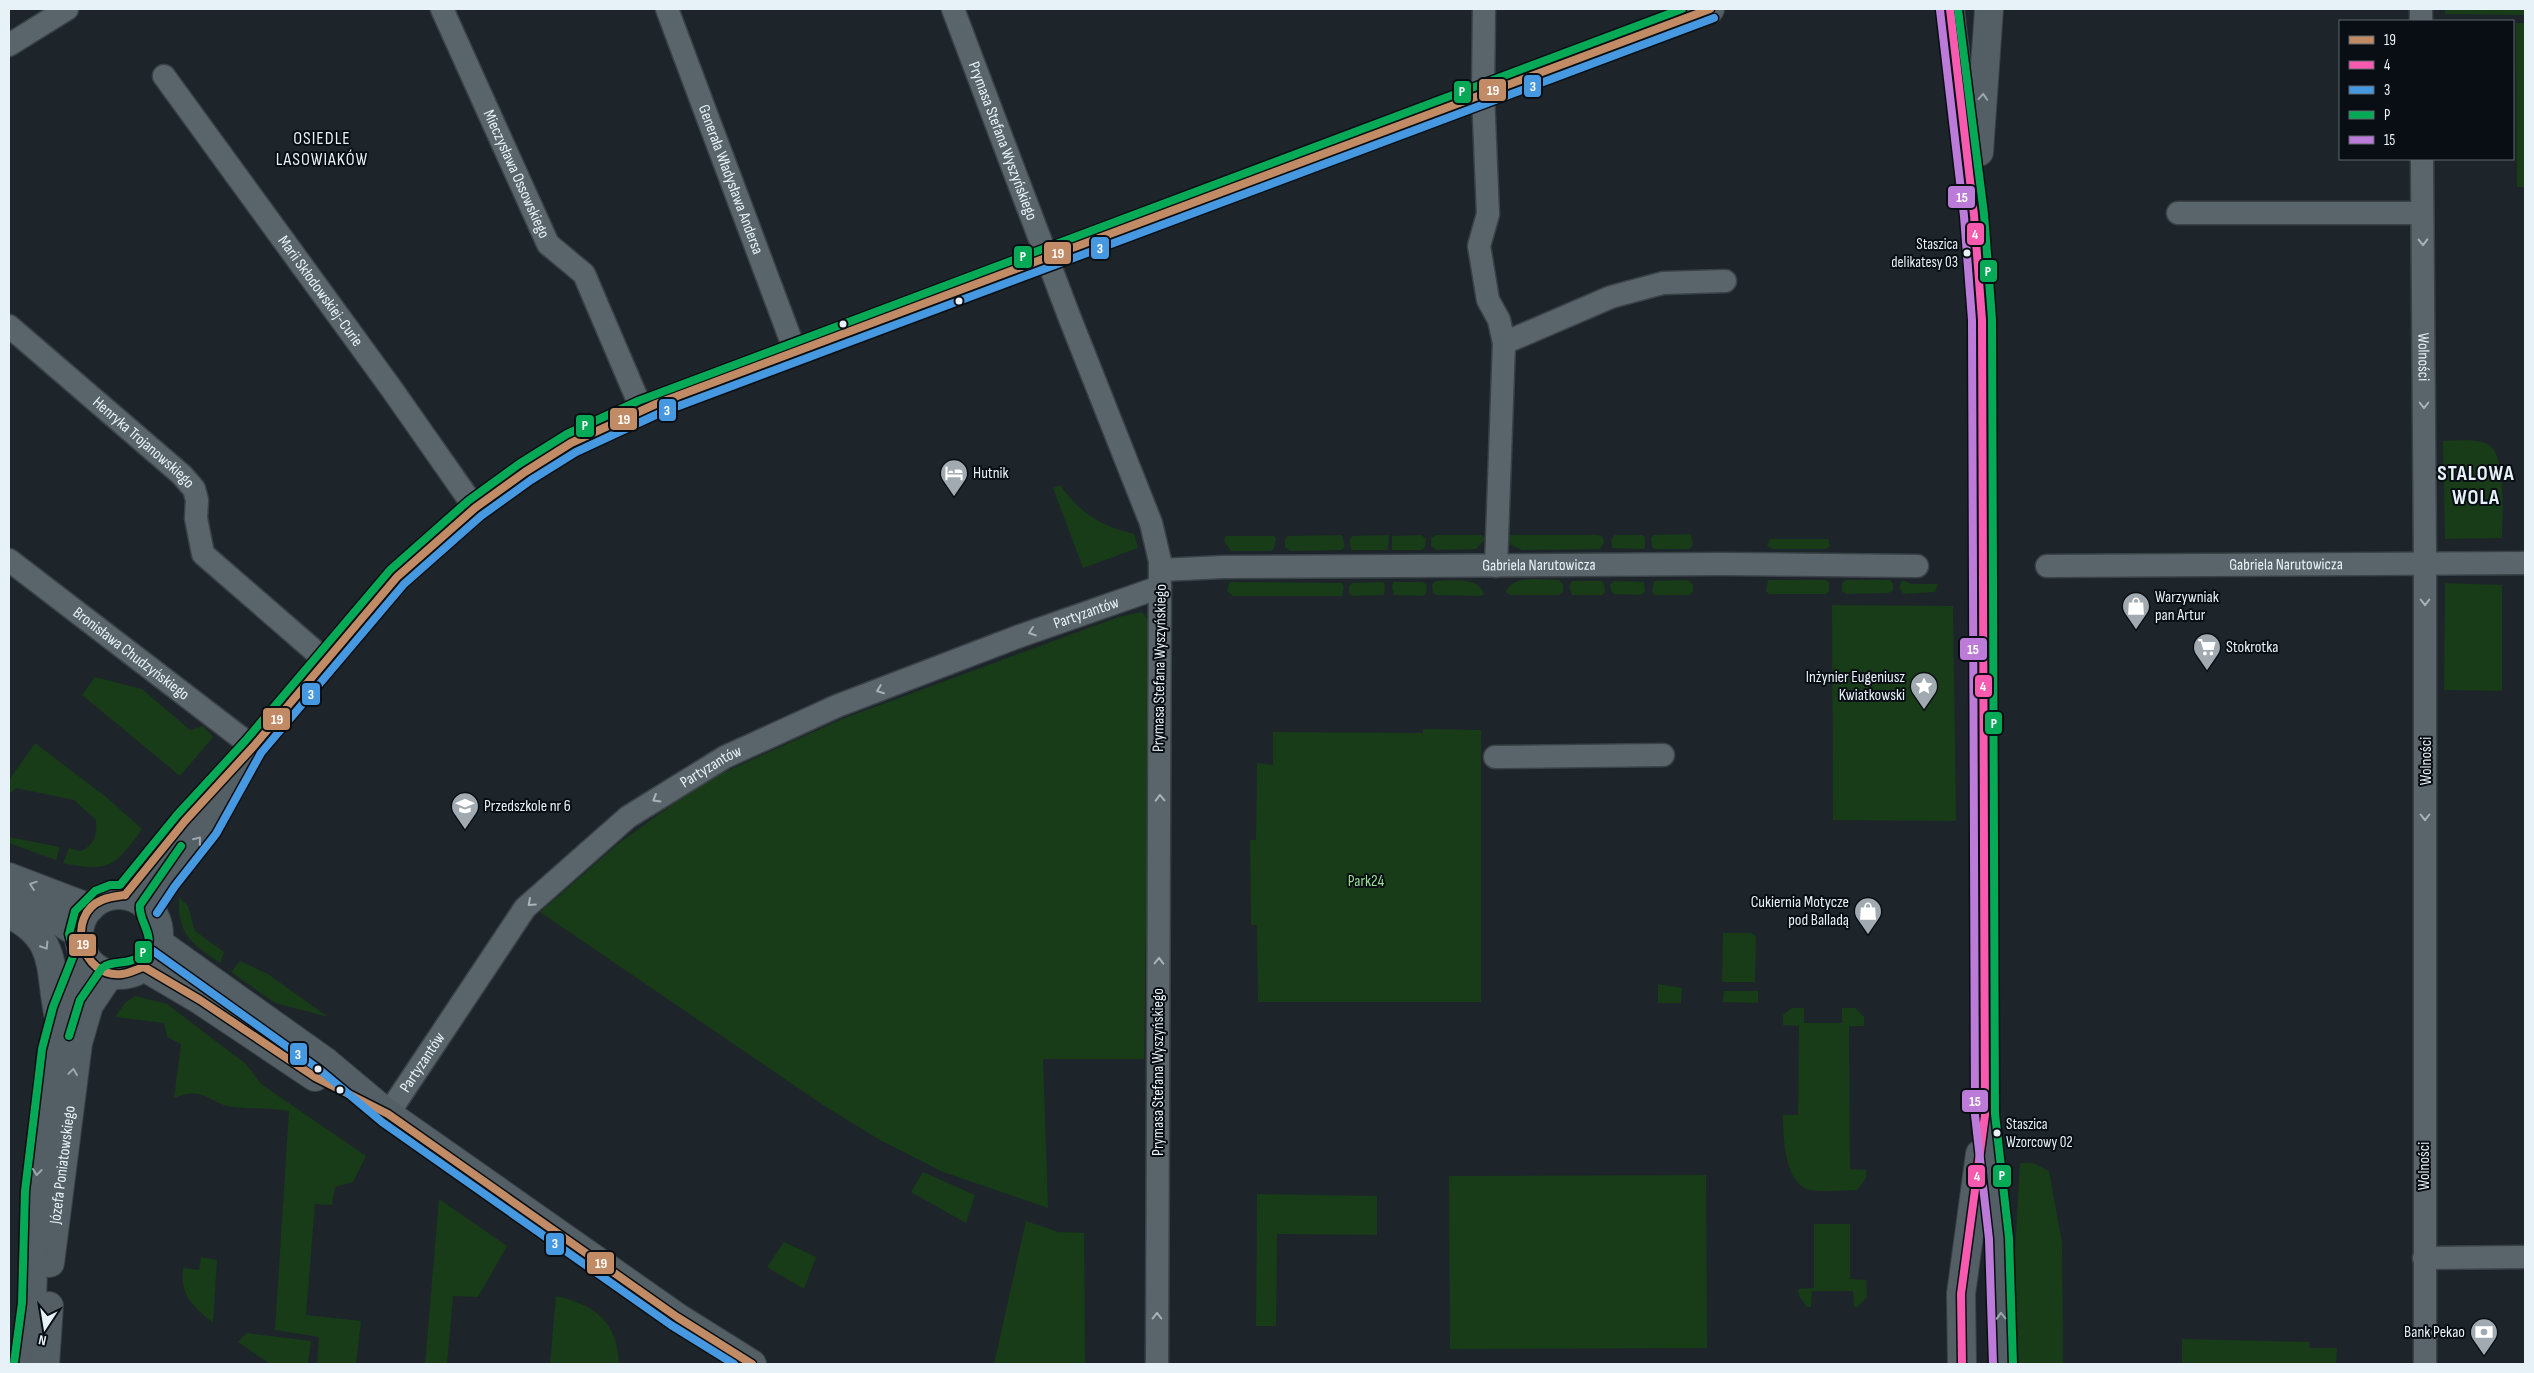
<svg xmlns="http://www.w3.org/2000/svg" width="2534" height="1373" font-family="'Sofia Sans Condensed',sans-serif">
  <rect width="100%" height="100%" fill="#1d252b"/>
  <g fill="#183b18">
    <path d="M2445,9H2525V15L2445,14Z"/>
    <path d="M2516,23H2525V187H2517Z"/>
    <path d="M2443,441C2456,441 2477,438 2489,445C2507,456 2502,517 2502,538L2445,539Z"/>
    <path d="M1060,485C1080,513 1100,526 1134,534L1138,548L1083,568L1053,488Z"/>
    <path d="M1691,534L1693,545L1689,549H1655L1652,547L1651,538L1654,535Z"/>
    <path d="M1342,535L1345,547L1341,550L1290,551L1285,547V540L1288,536Z"/>
    <path d="M1389,535L1388,550H1352C1349,546 1348,539 1353,536Z"/>
    <path d="M1421,535L1426,539L1425,547L1422,550H1392V536Z"/>
    <path d="M1436,535H1482L1485,539L1476,549L1437,550L1431,546V538Z"/>
    <path d="M1510,535H1598L1603,537L1604,543L1600,549L1522,550L1511,545L1508,540Z"/>
    <path d="M1615,535H1642L1645,537V547L1643,549L1612,548L1611,540Z"/>
    <path d="M1226,536H1274L1276,538L1274,548L1271,551H1231L1224,541Z"/>
    <path d="M1770,539H1828L1830,546L1826,549H1773L1767,546Z"/>
    <path d="M1559,580L1563,584V592L1559,595H1510L1506,592C1512,574 1544,580 1559,580Z"/>
    <path d="M1688,580L1693,585V591L1690,595H1655L1652,592L1654,581Z"/>
    <path d="M1768,580H1825L1829,582V591L1826,594H1769L1766,591Z"/>
    <path d="M1846,580H1890L1893,584V591L1888,593L1846,594L1842,591V583Z"/>
    <path d="M1902,580L1912,584H1938L1935,592L1904,594L1899,588Z"/>
    <path d="M1435,581C1450,581 1479,576 1484,594L1481,596L1436,595L1433,593L1432,585Z"/>
    <path d="M1572,581H1601L1604,583L1605,592L1602,595H1572L1569,587Z"/>
    <path d="M1614,581L1644,582L1645,592L1640,595L1614,594L1611,591L1610,585Z"/>
    <path d="M1232,582L1342,583L1344,587L1342,596H1233L1227,591L1229,583Z"/>
    <path d="M1383,582L1385,585L1384,595L1352,596L1349,593V586L1352,583Z"/>
    <path d="M1393,582H1423L1427,585L1426,594L1423,596L1394,595L1392,587Z"/>
    <path d="M2445,583L2502,585V691L2444,690Z"/>
    <path d="M1832,605L1953,606L1956,821L1833,820Z"/>
    <path d="M1142,612L1151,622L1144,1059H1043L1048,1208L943,1172L880,1140L823,1105L540,912L619,843L705,781L842,719L1118,617Z"/>
    <path d="M95,677L142,689L190,730L203,726L213,737L180,776L82,695Z"/>
    <path d="M1423,729L1481,730V1002H1258L1257,925H1251L1250,840H1256L1257,763L1273,765V732L1423,733Z"/>
    <path d="M35,743L106,797L142,829C116,866 109,873 63,863L69,848L81,851C95,844 97,836 96,820L74,800L16,788L9,794V780Z"/>
    <path d="M9,837L60,847L56,860L9,843Z"/>
    <path d="M179,897L188,906L195,931L224,952L220,963C192,944 177,935 179,897Z"/>
    <path d="M1723,933H1752L1756,937L1755,982H1722Z"/>
    <path d="M240,961L268,974L328,1017L275,1003L231,972Z"/>
    <path d="M1658,984L1682,988L1681,1003H1658Z"/>
    <path d="M1724,991H1758V1003L1723,1002Z"/>
    <path d="M135,996L167,1004L246,1064L261,1084L366,1156L353,1182L335,1187L332,1205L315,1204L306,1315L361,1321L356,1364H317L319,1337L275,1330L289,1111C270,1108 252,1109 233,1107C209,1104 205,1085 174,1098L181,1044L167,1037L164,1023L115,1017L125,1003Z"/>
    <path d="M1792,1008H1804V1023H1842V1008H1855L1864,1017V1026H1849L1850,1169L1866,1170V1178L1857,1190C1845,1190 1816,1193 1806,1189C1784,1178 1783,1136 1783,1115H1798L1799,1026L1783,1025V1015Z"/>
    <path d="M2020,1163H2033L2049,1171L2062,1243L2063,1364H2016L2015,1252Z"/>
    <path d="M923,1172L975,1195L966,1223L911,1192Z"/>
    <path d="M1706,1175L1707,1348L1450,1349L1449,1176Z"/>
    <path d="M1257,1194L1377,1196V1235L1277,1234L1276,1326H1256Z"/>
    <path d="M439,1199L507,1246L478,1297L453,1296L447,1364H425Z"/>
    <path d="M1026,1221L1058,1232L1084,1233L1085,1364H994Z"/>
    <path d="M1814,1224H1850V1279L1866,1280L1867,1297L1857,1307H1854L1853,1291H1812L1811,1307H1807L1799,1296L1798,1289L1814,1288Z"/>
    <path d="M784,1242L816,1257L804,1289L767,1267Z"/>
    <path d="M201,1257L217,1260L213,1323C193,1306 180,1297 183,1268L199,1270Z"/>
    <path d="M556,1296C595,1305 617,1321 619,1364H550Z"/>
    <path d="M246,1333L311,1341L308,1364H270L238,1342Z"/>
    <path d="M2182,1339L2309,1342L2310,1348H2337L2336,1364H2182Z"/>
  </g>
  <g fill="none" stroke-linecap="round" stroke-linejoin="round">
    <g stroke="#3a4247" stroke-width="25">
      <g id="street">
        <path id="s1" d="M442,9L548,244L584,274L642,410"/>
        <path id="s2" d="M667,9L795,351"/>
        <path id="s3" d="M953,9L1069,316L1151,523L1160,561L1157,1364"/>
        <path d="M1484,9L1483,94L1488,214L1479,246L1488,300L1499,320L1504,343L1496,566"/>
        <path d="M2421,9V21"/>
        <path d="M9,45L67,9"/>
        <path id="s4" d="M164,76L391,388L475,508"/>
        <path id="s5" d="M2422,159L2425,563V1364"/>
        <path d="M2178,213H2422"/>
        <path id="s6" d="M9,326L182,475L194,489L197,500L196,518L203,554L325,660"/>
        <path d="M1504,343L1611,297L1663,283L1725,281"/>
        <path id="s7" d="M9,560L253,747"/>
        <path id="s8" d="M2047,566L2525,563"/>
        <path id="s9" d="M1161,570L1223,567L1723,564L1917,566"/>
        <path d="M1495,757L1663,755"/>
        <path id="s10" d="M388,1114L525,908L628,817L725,757L837,706L1017,637L1160,587"/>
        <path d="M2424,1258L2525,1257"/>
      </g>
    </g>
    <g stroke="#3a4247" stroke-width="30">
      <g id="secondary">
        <path d="M1950,9L1974,215L1982,320L1985,1115L1999,1238L2003,1364"/>
        <path d="M1979,152L1989,9"/>
        <path d="M9,877L90,908"/>
        <path d="M125,895L185,821L253,747L397,577L475,508L525,472L571,443L656,404L1710,9"/>
        <circle cx="119" cy="935" r="40"/>
        <path d="M9,900L49,915L79,934"/>
        <path d="M149,908L167,880L208,828L232,786"/>
        <path d="M9,914C58,938 49,968 58,1013"/>
        <path d="M159,943L326,1062L388,1114L677,1317L752,1364"/>
        <path d="M144,967L200,1000L315,1077"/>
        <path id="s11" d="M50,1263L78,1043L89,1005L110,974"/>
        <path d="M24,1364L32,1304L35,1192L49,1069L62,1011L85,955"/>
        <path d="M45,1364L49,1306"/>
        <path d="M1962,1364L1961,1294L1980,1154"/>
      </g>
    </g>
    <use href="#street" stroke="#5a656b" stroke-width="22"/>
    <use href="#secondary" stroke="#535e65" stroke-width="28"/>
    <g stroke="#080e13" stroke-width="11">
      <g id="bus-1">
        <path d="M125,895L185,821L253,747L397,577L475,508L525,472L571,443L656,404L1710,9"/>
        <path d="M125,895C118,896 109,897 102,900C65,915 81,979 122,974C129,973 137,969 144,967"/>
        <path d="M144,967L200,1000L315,1077L388,1114L677,1317L752,1364"/>
      </g>
    </g>
    <g stroke="#080e13" stroke-width="11">
      <path id="bus-2" d="M1950,9L1974,215L1982,320L1985,1115L1961,1294L1962,1364"/>
    </g>
    <g stroke="#080e13" stroke-width="11">
      <g id="bus-3">
        <path d="M157,913L175,886L216,834L261,753L404,584L481,516L531,480L576,452L660,413L1714,18"/>
        <path d="M153,951L320,1070L382,1122L671,1325L734,1364"/>
      </g>
    </g>
    <g stroke="#080e13" stroke-width="11">
      <g id="bus-4">
        <path d="M1958,9L1984,214L1992,319L1995,1114L2009,1238L2013,1364"/>
        <path d="M69,1036L80,1000L102,968C113,959 128,966 140,956C161,939 137,922 140,905L181,846"/>
        <path d="M14,1363L22,1303L25,1191L42,1049L53,1007L74,954L69,934L75,911L95,891L110,885H120L177,815L246,740L390,570L468,501L519,464L567,434L638,401L1682,9"/>
      </g>
    </g>
    <g stroke="#080e13" stroke-width="11">
      <path id="bus-5" d="M1940,10L1964,216L1972,320L1975,1115L1989,1239L1993,1364"/>
    </g>
    <use href="#bus-1" stroke="#c18c65" stroke-width="8"/>
    <use href="#bus-2" stroke="#f75aaf" stroke-width="8"/>
    <use href="#bus-3" stroke="#4699e1" stroke-width="8"/>
    <use href="#bus-4" stroke="#06aa56" stroke-width="8"/>
    <use href="#bus-5" stroke="#bd7bd9" stroke-width="8"/>
  </g>
  <defs><path id="oneway-chevron" d="M-2-3.5L2.5 0L-2 3.5" fill="none" stroke-width="1.6" stroke-linecap="round" stroke-linejoin="round" transform="scale(1.25)"/></defs>
  <g stroke="#9da8ae">
    <use href="#oneway-chevron" transform="translate(1983 97) rotate(-86)"/>
    <use href="#oneway-chevron" transform="translate(198 840) rotate(-51)"/>
    <use href="#oneway-chevron" transform="translate(33 885) rotate(-161)"/>
    <use href="#oneway-chevron" transform="translate(45 946) rotate(58)"/>
    <use href="#oneway-chevron" transform="translate(73 1072) rotate(-82)"/>
    <use href="#oneway-chevron" transform="translate(37 1172) rotate(96)"/>
    <use href="#oneway-chevron" transform="translate(2001 1316) rotate(-92)"/>
  </g>
  <g stroke="#a8b2b9">
    <use href="#oneway-chevron" transform="translate(2423 242) rotate(89)"/>
    <use href="#oneway-chevron" transform="translate(2424 405) rotate(90)"/>
    <use href="#oneway-chevron" transform="translate(2425 602) rotate(90)"/>
    <use href="#oneway-chevron" transform="translate(1032 632) rotate(161)"/>
    <use href="#oneway-chevron" transform="translate(880 690) rotate(159)"/>
    <use href="#oneway-chevron" transform="translate(1160 798) rotate(-92)"/>
    <use href="#oneway-chevron" transform="translate(656 799) rotate(149)"/>
    <use href="#oneway-chevron" transform="translate(2425 817) rotate(90)"/>
    <use href="#oneway-chevron" transform="translate(531 903) rotate(138)"/>
    <use href="#oneway-chevron" transform="translate(1159 961) rotate(-89)"/>
    <use href="#oneway-chevron" transform="translate(1157 1316) rotate(-90)"/>
  </g>
  <defs>
    <g id="hotel-pin" transform="scale(1.4375)"><path d="M0 17L-7.5 6A9.5 9.5 0 1 1 7.5 6Z" fill="#a0aab0" stroke="#080e13"/><path d="M-6-4.5h1.5V1H6V5H4.5V3h-9V5H-6ZM-4 0a1.8 1.8 0 1 1 3.6 0ZM.5 0V-2.5h3Q6-2.5 6 0Z" fill="#fff"/></g>
    <g id="shop-pin" transform="scale(1.4375)"><path d="M0 17L-7.5 6A9.5 9.5 0 1 1 7.5 6Z" fill="#a0aab0" stroke="#080e13"/><path d="M-5-2.5h2.3a2.7 3.5 0 0 1 5.4 0H5L5.5 6h-11ZM-1.5-2.5h3a1.5 2.3 0 0 0-3 0Z" fill="#fff"/></g>
    <g id="supermarket-pin" transform="scale(1.4375)"><path d="M0 17L-7.5 6A9.5 9.5 0 1 1 7.5 6Z" fill="#a0aab0" stroke="#080e13"/><path d="M-6-5.5h2.5l.6 2H6L4.5 2H-2.5L-4.4-4H-6ZM-1.5 3.2a1.3 1.3 0 1 0 .1 0ZM3 3.2a1.3 1.3 0 1 0 .1 0Z" fill="#fff"/></g>
    <g id="sight-pin" transform="scale(1.4375)"><path d="M0 17L-7.5 6A9.5 9.5 0 1 1 7.5 6Z" fill="#a0aab0" stroke="#080e13"/><path d="M0-6L1.8-2.2L6-1.7L2.9 1.2L3.7 5.4L0 3.3L-3.7 5.4L-2.9 1.2L-6-1.7L-1.8-2.2Z" fill="#fff"/></g>
    <g id="school-pin" transform="scale(1.4375)"><path d="M0 17L-7.5 6A9.5 9.5 0 1 1 7.5 6Z" fill="#a0aab0" stroke="#080e13"/><path d="M0-5L7-2L0 1L-7-2ZM-4 1L0 2.5L4 1V4Q0 6-4 4Z" fill="#fff"/></g>
    <g id="bank-pin" transform="scale(1.4375)"><path d="M0 17L-7.5 6A9.5 9.5 0 1 1 7.5 6Z" fill="#a0aab0" stroke="#080e13"/><path d="M-6-4H6V4H-6ZM0-2.3a2.3 2.3 0 1 0 0 4.6a2.3 2.3 0 1 0 0-4.6Z" fill="#fff"/></g>
  </defs>
  <g fill-rule="evenodd">
    <use href="#hotel-pin" x="954" y="473"/>
    <use href="#shop-pin" x="2136" y="606"/>
    <use href="#supermarket-pin" x="2207" y="647"/>
    <use href="#sight-pin" x="1924" y="686"/>
    <use href="#school-pin" x="465" y="806"/>
    <use href="#shop-pin" x="1868" y="911"/>
    <use href="#bank-pin" x="2484" y="1332"/>
  </g>
  <g fill="#e7f1f8" stroke="#080e13" stroke-width="2">
    <circle cx="1967" cy="253" r="4.5"/>
    <circle cx="959" cy="301" r="4.5"/>
    <circle cx="843" cy="324" r="4.5"/>
    <circle cx="318" cy="1069" r="4.5"/>
    <circle cx="340" cy="1090" r="4.5"/>
    <circle cx="1997" cy="1133" r="4.5"/>
  </g>
  <g text-anchor="middle" dominant-baseline="central" stroke-width="4" stroke-linejoin="round" paint-order="stroke">
    <g font-size="15" fill="#e7f1f8" stroke="#080e13" text-anchor="end">
      <text x="1958" y="244">Staszica<tspan x="1958" dy="18">delikatesy 03</tspan></text>
      <text x="2006" y="1124" text-anchor="start">Staszica<tspan x="2006" dy="18">Wzorcowy 02</tspan></text>
    </g>
    <g font-size="16" fill="#e7f1f8" stroke="#080e13">
      <text stroke="none"><textPath href="#s3" startOffset="141">Prymasa Stefana Wyszyńskiego</textPath></text>
      <text stroke="none"><textPath href="#s1" startOffset="181">Mieczysława Ossowskiego</textPath></text>
      <text stroke="none"><textPath href="#s2" startOffset="182">Generała Władysława Andersa</textPath></text>
      <text stroke="none"><textPath href="#s4" startOffset="266">Marii Skłodowskiej-Curie</textPath></text>
      <text stroke="none"><textPath href="#s5" startOffset="198">Wolności</textPath></text>
      <text stroke="none"><textPath href="#s6" startOffset="178">Henryka Trojanowskiego</textPath></text>
      <text stroke="none"><textPath href="#s8" startOffset="239">Gabriela Narutowicza</textPath></text>
      <text stroke="none"><textPath href="#s9" startOffset="378">Gabriela Narutowicza</textPath></text>
      <text stroke="none"><textPath href="#s10" startOffset="888">Partyzantów</textPath></text>
      <text stroke="none"><textPath href="#s7" startOffset="154">Bronisława Chudzyńskiego</textPath></text>
      <text transform="translate(1160 668) rotate(-89)">Prymasa Stefana Wyszyńskiego</text>
      <text transform="translate(2426 761) rotate(-90)">Wolności</text>
      <text stroke="none"><textPath href="#s10" startOffset="482">Partyzantów</textPath></text>
      <text stroke="none"><textPath href="#s10" startOffset="62">Partyzantów</textPath></text>
      <text transform="translate(1158 1072) rotate(-90)">Prymasa Stefana Wyszyńskiego</text>
      <text stroke="none"><textPath href="#s11" startOffset="99">Józefa Poniatowskiego</textPath></text>
      <text transform="translate(2424 1166) rotate(-90)">Wolności</text>
    </g>
    <g font-size="16" fill="#e7f1f8" stroke="#080e13" text-anchor="start">
      <text x="973" y="473">Hutnik</text>
      <text x="2155" y="597">Warzywniak<tspan x="2155" dy="18">pan Artur</tspan></text>
      <text x="2226" y="647">Stokrotka</text>
      <text x="1905" y="677" text-anchor="end">Inżynier Eugeniusz<tspan x="1905" dy="18">Kwiatkowski</tspan></text>
      <text x="484" y="806">Przedszkole nr 6</text>
      <text x="1849" y="902" text-anchor="end">Cukiernia Motycze<tspan x="1849" dy="18">pod Balladą</tspan></text>
      <text x="2465" y="1332" text-anchor="end">Bank Pekao</text>
    </g>
    <g font-size="16" fill="#97df91" stroke="#080e13">
      <text x="1366" y="881">Park24</text>
    </g>
    <g font-size="18" letter-spacing="1" fill="#e7f1f8" stroke="#080e13">
      <text x="322" y="138">OSIEDLE<tspan x="322" dy="21">LASOWIAKÓW</tspan></text>
    </g>
    <g font-size="21" font-weight="bold" letter-spacing="1" fill="#e7f1f8" stroke="#080e13">
      <text x="2476" y="473">STALOWA<tspan x="2476" dy="24">WOLA</tspan></text>
    </g>
  </g>
  <g stroke="#080e13" stroke-width="2">
    <rect x="1523" y="74" width="19" height="24" rx="5" fill="#4699e1"/>
    <rect x="1478" y="78" width="29" height="24" rx="5" fill="#c18c65"/>
    <rect x="1453" y="80" width="19" height="24" rx="5" fill="#06aa56"/>
    <rect x="1947" y="185" width="29" height="24" rx="5" fill="#bd7bd9"/>
    <rect x="1966" y="222" width="19" height="24" rx="5" fill="#f75aaf"/>
    <rect x="1090" y="236" width="20" height="24" rx="5" fill="#4699e1"/>
    <rect x="1043" y="241" width="29" height="24" rx="5" fill="#c18c65"/>
    <rect x="1013" y="245" width="20" height="24" rx="5" fill="#06aa56"/>
    <rect x="1979" y="259" width="19" height="24" rx="5" fill="#06aa56"/>
    <rect x="658" y="398" width="19" height="24" rx="5" fill="#4699e1"/>
    <rect x="609" y="407" width="29" height="24" rx="5" fill="#c18c65"/>
    <rect x="575" y="414" width="20" height="24" rx="5" fill="#06aa56"/>
    <rect x="1959" y="637" width="29" height="24" rx="5" fill="#bd7bd9"/>
    <rect x="1974" y="674" width="19" height="24" rx="5" fill="#f75aaf"/>
    <rect x="301" y="682" width="20" height="24" rx="5" fill="#4699e1"/>
    <rect x="262" y="707" width="29" height="24" rx="5" fill="#c18c65"/>
    <rect x="1984" y="711" width="19" height="24" rx="5" fill="#06aa56"/>
    <rect x="68" y="933" width="29" height="24" rx="5" fill="#c18c65"/>
    <rect x="134" y="940" width="19" height="24" rx="5" fill="#06aa56"/>
    <rect x="289" y="1042" width="19" height="24" rx="5" fill="#4699e1"/>
    <rect x="1961" y="1089" width="28" height="24" rx="5" fill="#bd7bd9"/>
    <rect x="1992" y="1164" width="20" height="24" rx="5" fill="#06aa56"/>
    <rect x="1967" y="1164" width="19" height="24" rx="5" fill="#f75aaf"/>
    <rect x="545" y="1232" width="20" height="24" rx="5" fill="#4699e1"/>
    <rect x="586" y="1251" width="29" height="24" rx="5" fill="#c18c65"/>
  </g>
  <g font-size="14" text-anchor="middle" font-weight="bold" fill="#fff">
    <text x="1533" y="91">3</text>
    <text x="1493" y="95">19</text>
    <text x="1462" y="96">P</text>
    <text x="1962" y="202">15</text>
    <text x="1975" y="239">4</text>
    <text x="1100" y="253">3</text>
    <text x="1058" y="258">19</text>
    <text x="1023" y="261">P</text>
    <text x="1988" y="276">P</text>
    <text x="667" y="415">3</text>
    <text x="624" y="424">19</text>
    <text x="585" y="430">P</text>
    <text x="1973" y="654">15</text>
    <text x="1983" y="691">4</text>
    <text x="311" y="699">3</text>
    <text x="277" y="724">19</text>
    <text x="1994" y="728">P</text>
    <text x="83" y="949">19</text>
    <text x="143" y="957">P</text>
    <text x="298" y="1059">3</text>
    <text x="1975" y="1106">15</text>
    <text x="2002" y="1180">P</text>
    <text x="1977" y="1181">4</text>
    <text x="555" y="1248">3</text>
    <text x="601" y="1268">19</text>
  </g>
  <rect width="2534" height="1373" fill="none" stroke="#e7f1f8" stroke-width="20"/>
  <rect x="2339" y="20" width="175" height="140" fill="#080e13" stroke="#61696f"/>
  <rect x="2349" y="36" width="25" height="8" fill="#c18c65" stroke="#61696f"/>
  <text x="2384" y="45" font-size="15" fill="#e7f1f8">19</text>
  <rect x="2349" y="61" width="25" height="8" fill="#f75aaf" stroke="#61696f"/>
  <text x="2384" y="70" font-size="15" fill="#e7f1f8">4</text>
  <rect x="2349" y="86" width="25" height="8" fill="#4699e1" stroke="#61696f"/>
  <text x="2384" y="95" font-size="15" fill="#e7f1f8">3</text>
  <rect x="2349" y="111" width="25" height="8" fill="#06aa56" stroke="#61696f"/>
  <text x="2384" y="120" font-size="15" fill="#e7f1f8">P</text>
  <rect x="2349" y="136" width="25" height="8" fill="#bd7bd9" stroke="#61696f"/>
  <text x="2384" y="145" font-size="15" fill="#e7f1f8">15</text>
  <g transform="translate(45 1328) rotate(192)" stroke="#080e13" stroke-width="4" paint-order="stroke">
  <path d="M0-4L9 19L0 12L-9 19Z" fill="#e7f1f8"/>
  <text y="-8" font-size="14" font-weight="bold" text-anchor="middle" fill="#e7f1f8">N</text>
  </g>
</svg>
